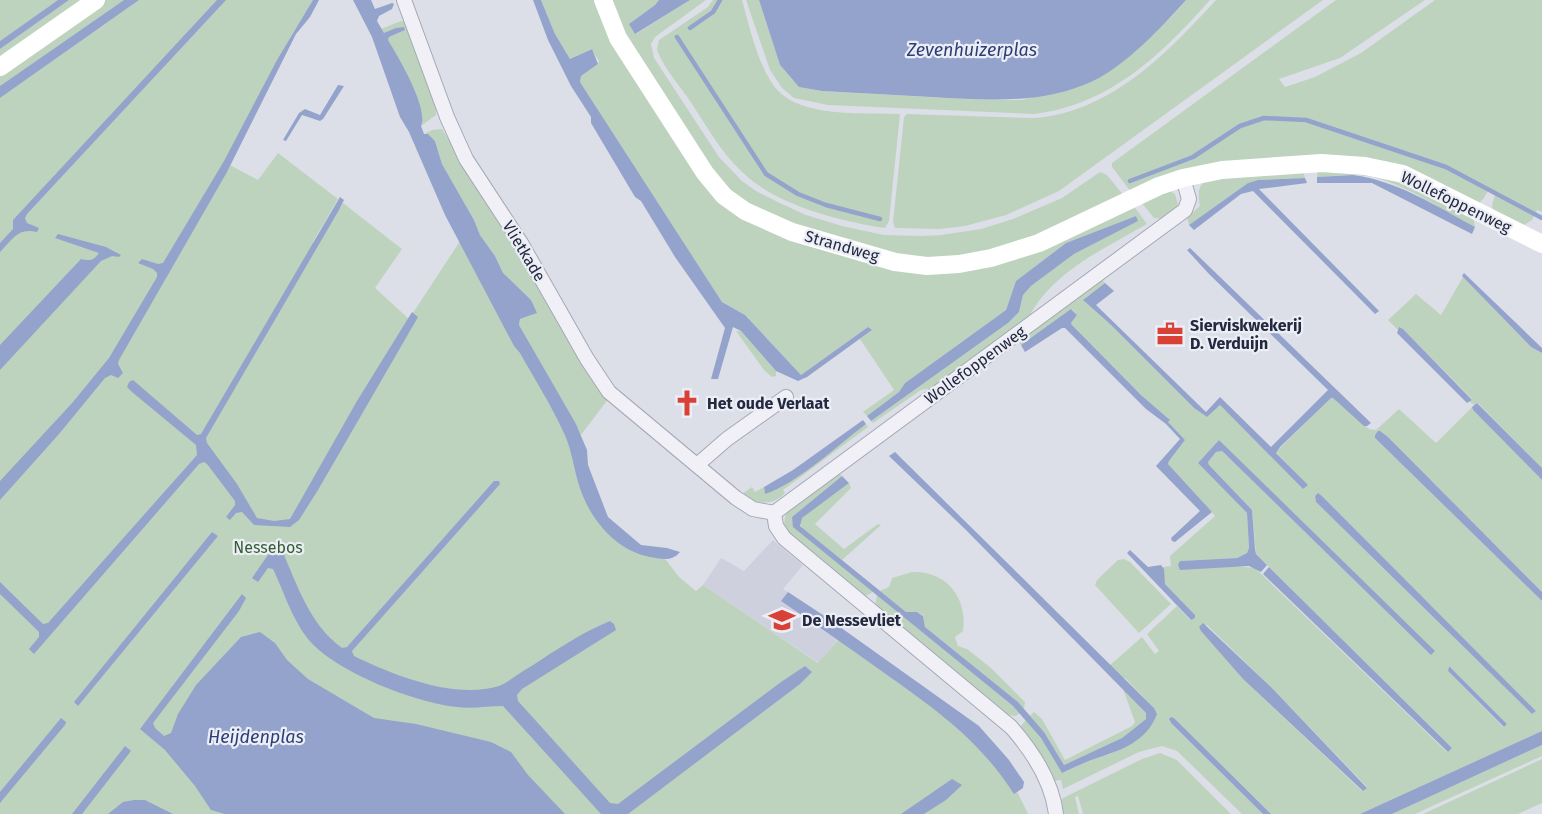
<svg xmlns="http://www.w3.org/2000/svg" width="1542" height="814" font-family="'Fira Sans',sans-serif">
  <rect width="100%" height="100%" fill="#dddfe8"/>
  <path fill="#ced1dd" d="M773,540L803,565L783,589L788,592L782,601L837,640L819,663L703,585L721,558L744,571Z"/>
  <g fill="#bed3bd" fill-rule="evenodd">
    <path d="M0,0H58L0,41Z"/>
    <path d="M69,0H83L0,58V49Z"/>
    <path d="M104,0H124L0,86V72Z"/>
    <path d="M139,0H313L223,170L227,172L230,165L258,180L278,153L338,199L313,242L317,246L343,203L402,249L375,288L409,319L464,235L559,409L585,488L617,538L666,560L679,577L696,591L703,585L818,663L838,640L999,754L1028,814H0V98Z"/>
    <path d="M541,0H597L712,192L917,272L1133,205L1147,224C1104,249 1053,271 1029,317L932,388L921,390L873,423L871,421L1008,323L1019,312L1023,295L1031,286L1074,254L1137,221L1136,216L1066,243L1016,281L1006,310L905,383L899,392L867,416L863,412L894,390L860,339L871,331L868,327L801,375L745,315L722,302L580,82L581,76L598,64L599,61L591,49L570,59L555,34Z"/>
    <path d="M609,0H659L655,5L629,24L636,34L690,0H706L655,37L651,44L654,58L719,157L742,181L756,191L782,204L806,215L842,226L884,235L921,236L941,235L981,229L1013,219L1062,198L1100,172L1107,175L1124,196L1052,230L987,252L917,260L766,215L721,184L627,41Z"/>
    <path d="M713,0H742C750,28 757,62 774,86C799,119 862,112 900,114L889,221L885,228C839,221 775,205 741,171C721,152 707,127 692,104C681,87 664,69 657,50L659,40L708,7Z"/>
    <path d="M746,0H759L780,65L799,87L822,91L964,99L1022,100L1094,80L1116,67L1172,16L1186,0H1210C1162,54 1110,105 1034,114L828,105L794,98L782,88L770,70Z"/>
    <path d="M1216,0H1323L1059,191L1006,215L965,226L939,229L895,228L893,222L904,117L907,114C937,115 968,116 999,117C1014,117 1030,119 1045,117C1117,106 1169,51 1216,0Z"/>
    <path d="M1336,0H1425L1340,58L1279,79L1285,87L1315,77L1361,53L1435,0H1542V212L1537,210L1532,220L1521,227L1493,212L1492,205L1496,192L1489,189L1484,198L1478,204L1353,158L1131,192L1112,167V163Z"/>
    <path d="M401,21L405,22L435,99L436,115L421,126L388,40L389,37L405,30L384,33L381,29Z"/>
    <path d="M442,129L609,398L581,435L519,325L520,319L532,315L503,273L495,256L480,235L474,220L442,164L435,141L424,134L432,130Z"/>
    <path d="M1303,170L1305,178L1258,180L1248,183L1189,225L1187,217L1200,206C1198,194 1197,187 1207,179Z"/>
    <path d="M1318,170L1382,175L1473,215L1475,227C1444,211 1407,185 1373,177C1355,173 1336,176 1317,177Z"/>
    <path d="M1168,190L1175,194L1178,204L1176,208L1163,219L1154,218L1141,202Z"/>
    <path d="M1463,277L1531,347L1542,353V468L1478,403L1474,405L1470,402L1472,399L1403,329H1397L1388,320L1416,294L1441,315Z"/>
    <path d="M1102,280L1105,283L1083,300L1111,325L1194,408L1207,417L1220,405L1303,489L1307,485L1276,452L1330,398H1333L1369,429L1376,430L1399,409L1436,443L1472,407L1473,410L1542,480V592L1388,437L1378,432L1375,435V438L1542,601V731L1360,814H1271L1174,718L1169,721L1171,723L1263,814H1242L1177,751L1162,746L1139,752L1063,789L1061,780L1053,781L1021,726L1026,720L1041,738L1062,773L1098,757L1108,755L1136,741L1154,708L1125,678L1123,679L1109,666L1142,637L1155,654L1159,651L1147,634L1177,606L1190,620L1195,615L1165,584L1163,567L1171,566L1170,556L1215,516L1168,464L1169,461L1185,440L1168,422L1169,419L1141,395L1072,325L1071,323L1077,315L1072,309L1021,345L1018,340ZM1219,440L1431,655L1222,451L1216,452L1208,462L1209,465L1252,510L1256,554L1452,748L1447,752L1255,568L1180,561L1237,558L1247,553L1249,548L1247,513L1198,463ZM1317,494L1322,496L1536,711L1532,714L1316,502L1315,496ZM1207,625L1272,688L1367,787L1362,791L1243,679L1199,627ZM1449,667H1450L1507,724L1503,727L1448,671Z"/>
    <path d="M736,331H741L776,371V376L772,377L764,370Z"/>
    <path d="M866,424L868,427L783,490L785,493C774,506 754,505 742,494L752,487L755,492L764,487L765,494Z"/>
    <path d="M836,470L842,476L792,517L794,527L873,592L864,597L788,533L784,525L786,510Z"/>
    <path d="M849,483L851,488L815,524L844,549L878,524L881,525L842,560L803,529L799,522L801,518Z"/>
    <path d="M1124,559L1130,562L1171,604L1139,633L1095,585L1097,580L1118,560Z"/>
    <path d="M912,572C946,570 968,598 963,631L955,637L958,646L967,649L991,668L1025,702L1024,709L1018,702L925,627L923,615L917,612H906L880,591L889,587L892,578Z"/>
    <path d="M877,595L1013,706L1020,713L1016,716L1008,715L981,692H975L875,606Z"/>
    <path d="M1123,689L1146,713V719L1122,738L1064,765L1044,732L1030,716L1034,712L1042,719L1065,760L1132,726L1135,722Z"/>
    <path d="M1542,745V756L1415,814H1392Z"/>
    <path d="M1160,753L1177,760L1231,814H1083L1078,796L1075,797L1079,814H1062L1061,801L1063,798L1142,759Z"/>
    <path d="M1542,759V803L1518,814H1423Z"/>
  </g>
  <g fill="#94a3cc">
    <path d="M58,0H69L0,49V41Z"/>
    <path d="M124,0H139L0,98V86Z"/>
    <path d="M217,0H226L27,214L25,218L27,223L39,228L37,232C18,227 12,240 0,252V243L13,229V220Z"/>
    <path d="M313,0H319L310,17L296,34L227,172L119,360L118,364L123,373L118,378L111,375L105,378L59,434L0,500V481L73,402L109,358L157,277V273L153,269L138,263L142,259L158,264L163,263L224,161L277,60Z"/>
    <path d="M353,0H371L375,9L392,3L394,4L392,9L379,16L377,21L384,33L396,28L404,27L405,30L389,37L388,40C398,57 429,108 421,126L424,134H428L435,141L442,164L474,220L480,235L495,256L503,273L531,300L537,313L520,319L519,325L576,424L587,450L588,465L608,517L641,545L667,548L680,552C672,562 661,559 650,557C614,550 588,517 578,482C573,464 571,446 562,429C550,403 534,378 520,353L514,346L445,215L409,132L400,117L372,37Z"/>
    <path d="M533,0H541L555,34L570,59L592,49L598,64L581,76L580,82L722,302L745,315L801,375L868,327L872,330L807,377L798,381L776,371L741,331L733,327L718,379H711L725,328L675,257L641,201L635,197L591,123V117L571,86L548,40Z"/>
    <path d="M659,0H690L635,34L629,24L655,5Z"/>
    <path d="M759,0H1186C1163,26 1125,66 1093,81C1041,105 987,100 931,97C895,95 858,93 822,91L799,87L780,65Z"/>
    <path d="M338,85L344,86L323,119L320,121L302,115L286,141L283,140L299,113L305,109L320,115Z"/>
    <path d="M1353,175C1398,181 1436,206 1475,227L1472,234L1372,183H1317V177Z"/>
    <path d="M1305,178L1307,183L1259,189L1379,311L1375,314L1253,191L1241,194L1194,230L1189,225L1248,183L1258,180Z"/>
    <path d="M340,197L344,200L339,210L206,438L207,443L237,484L257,518L274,521L290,519L357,401L412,312L418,317L318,490L299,520L290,527L254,525L242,512L236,513L230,520L226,517L235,505V501L207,464L204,462L199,464L34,654L29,649L39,637V632L0,594V582L43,624L48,623L197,455L196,445L132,392L127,387L129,382L133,380L197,435L201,434Z"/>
    <path d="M1136,216L1138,221L1074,254L1031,286L1023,295L1019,312L1008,323L871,421L867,416L899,392L905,383L1006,310L1016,281L1066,243Z"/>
    <path d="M58,234L106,247L121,255L119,257L112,256L101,261L0,370V345L81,259C90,261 93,261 99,253L55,238Z"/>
    <path d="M1190,248L1371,423L1367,426H1364L1333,398H1331L1280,447L1276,453L1308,485L1303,489L1220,405L1207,417L1194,408L1111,325L1083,300L1105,283L1114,291L1096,305L1206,412L1220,397L1271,447L1328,390L1209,274L1187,250Z"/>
    <path d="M1464,273L1542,348V353L1531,347L1462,276Z"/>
    <path d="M1071,309L1077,315L1071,323L1072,325L1141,395L1170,420L1168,422L1185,440L1169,461L1168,464L1212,512L1175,542L1172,541L1171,538L1200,511L1156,466L1180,439L1166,424L1146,409L1065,328H1062L1025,352L1021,345Z"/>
    <path d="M1399,327L1403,329L1472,400L1467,403L1397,333Z"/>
    <path d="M1477,403L1542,468V480L1473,410L1472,407Z"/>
    <path d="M863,420L866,424C838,445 798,483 765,494L764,487L793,470Z"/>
    <path d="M1378,431H1380L1388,437L1542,592V601L1375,438V435Z"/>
    <path d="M1219,440L1435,651L1431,655L1222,451L1216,452L1208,462L1209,465L1252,510L1255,549L1256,554L1267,565L1261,572L1249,566L1180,570L1178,565L1180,561L1237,558L1247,553L1249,548L1247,513L1198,463Z"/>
    <path d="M895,452L1154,708L1157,714C1147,741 1122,750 1097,758C1085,762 1073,768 1062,773L1041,738L1013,706L793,527L792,517L842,476L849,483L802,518L800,526L906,612H917L923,616L925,627L1018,702L1044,732L1064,765L1122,738L1146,719V713L965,529L889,456Z"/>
    <path d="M494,481H499L500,484L352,651L354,656C393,675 455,700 499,686C509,682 520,672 530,667C556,650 581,633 610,621L614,624L616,630L522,689L517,695L518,701L610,803L618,804L781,682L805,666L812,672L800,684L628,814H601L503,706C488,706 472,709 457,707C416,703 335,672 308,639C292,619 284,592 273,569L268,568L258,582L252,578L270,552L274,548H281C297,584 309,624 342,648L347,647Z"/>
    <path d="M1318,493L1322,496L1536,711L1532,714L1316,502L1315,496Z"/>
    <path d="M212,532L218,536L78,706L74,702Z"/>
    <path d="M1130,550L1148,567L1161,565L1164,569L1165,584L1195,615V618L1191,620L1127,553Z"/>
    <path d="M1269,567L1452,748L1448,752L1263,574Z"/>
    <path d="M788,592L826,617L979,726L1009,760L1024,782L1023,788L1014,794C980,741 938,711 887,675C852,650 817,625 781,601Z"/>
    <path d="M242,594L246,598L239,611L153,723L155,728L164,736L171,733L178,714L196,685L241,637L260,632L275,643L287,660L308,679L374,718L416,724L491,742L511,752L528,775L565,814H225L211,810L195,786L165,750L140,729Z"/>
    <path d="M1203,623L1272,688L1367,788L1363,791L1243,679L1201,631L1199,627Z"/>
    <path d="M1449,667H1450L1507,724L1504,727L1448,671Z"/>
    <path d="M1171,717L1174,718L1271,814H1263L1171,723L1169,719Z"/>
    <path d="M61,718L66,722L65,725L0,803V792Z"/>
    <path d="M1542,731V745L1392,814H1360Z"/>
    <path d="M125,746L131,751L82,814H72Z"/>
    <path d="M952,779L962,785L946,800L924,814H901Z"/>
    <path d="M134,800H145L173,814H108L123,802Z"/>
  </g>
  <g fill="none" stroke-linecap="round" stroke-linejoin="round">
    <g stroke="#94a3cc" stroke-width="4.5">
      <path d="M690,28L713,12L720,0"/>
      <path d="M677,37L766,174L798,194L826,205L880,219"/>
      <path d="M1130,181L1193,157L1240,126L1264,118L1306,120L1446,167L1542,218"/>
    </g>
    <g stroke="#a6a8b6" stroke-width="16">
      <g id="street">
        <path d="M404,0L447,117L466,159L521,243L587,359L609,392L736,498L753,509L774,513"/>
        <path d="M697,465L727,439L786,397"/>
        <path d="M774,513L1185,210L1189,199L1183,178"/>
        <path d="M774,513L776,526L784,538L1011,727C1033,752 1052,781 1056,814"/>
      </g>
    </g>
    <use href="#street" stroke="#f0f0f6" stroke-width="14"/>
    <g stroke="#fff" stroke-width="18">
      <path d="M603,0L618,38L705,173L724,196L745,211L792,232L895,262L927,266L959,264L991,258L1039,243L1159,186L1183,178L1222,170L1321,163L1365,166L1403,174L1542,244"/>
      <path d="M0,67L96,0"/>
    </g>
  </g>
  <defs>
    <g id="office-bare" transform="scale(2.07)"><path d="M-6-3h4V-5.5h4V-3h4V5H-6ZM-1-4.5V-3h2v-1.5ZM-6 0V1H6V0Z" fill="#d94036" stroke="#eceef6" stroke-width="2.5" paint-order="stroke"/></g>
    <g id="church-bare" transform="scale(2.07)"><path d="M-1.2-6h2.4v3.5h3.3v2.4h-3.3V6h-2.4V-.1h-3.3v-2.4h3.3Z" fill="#d94036" stroke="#eceef6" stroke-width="2.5" paint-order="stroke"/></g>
    <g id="school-bare" transform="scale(2.07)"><path d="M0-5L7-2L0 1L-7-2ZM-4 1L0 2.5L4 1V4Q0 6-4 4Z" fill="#d94036" stroke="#eceef6" stroke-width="2.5" paint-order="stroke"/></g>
  </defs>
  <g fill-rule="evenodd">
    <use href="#office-bare" x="1170" y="334"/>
    <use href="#church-bare" x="687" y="403"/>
    <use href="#school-bare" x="782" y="620"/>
  </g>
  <g text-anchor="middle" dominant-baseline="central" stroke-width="4.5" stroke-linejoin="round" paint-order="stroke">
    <g font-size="16" fill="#252940" stroke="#eceef6">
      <text transform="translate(1456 202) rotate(26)">Wollefoppenweg</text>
      <text transform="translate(842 246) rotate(16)">Strandweg</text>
      <text transform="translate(524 251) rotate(59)">Vlietkade</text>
      <text transform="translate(975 365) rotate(-36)">Wollefoppenweg</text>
    </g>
    <g font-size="16" font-weight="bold" fill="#252940" stroke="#eceef6" text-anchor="start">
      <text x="1190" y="325">Sierviskwekerij<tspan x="1190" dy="18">D. Verduijn</tspan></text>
      <text x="707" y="403">Het oude Verlaat</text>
      <text x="802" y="620">De Nessevliet</text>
    </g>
    <g font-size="16" fill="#315d32" stroke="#eceef6">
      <text x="268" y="547">Nessebos</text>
    </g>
    <g font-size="18" font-style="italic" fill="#2c3d77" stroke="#eceef6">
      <text x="972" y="50">Zevenhuizerplas</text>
      <text x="256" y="737">Heijdenplas</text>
    </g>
  </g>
</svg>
